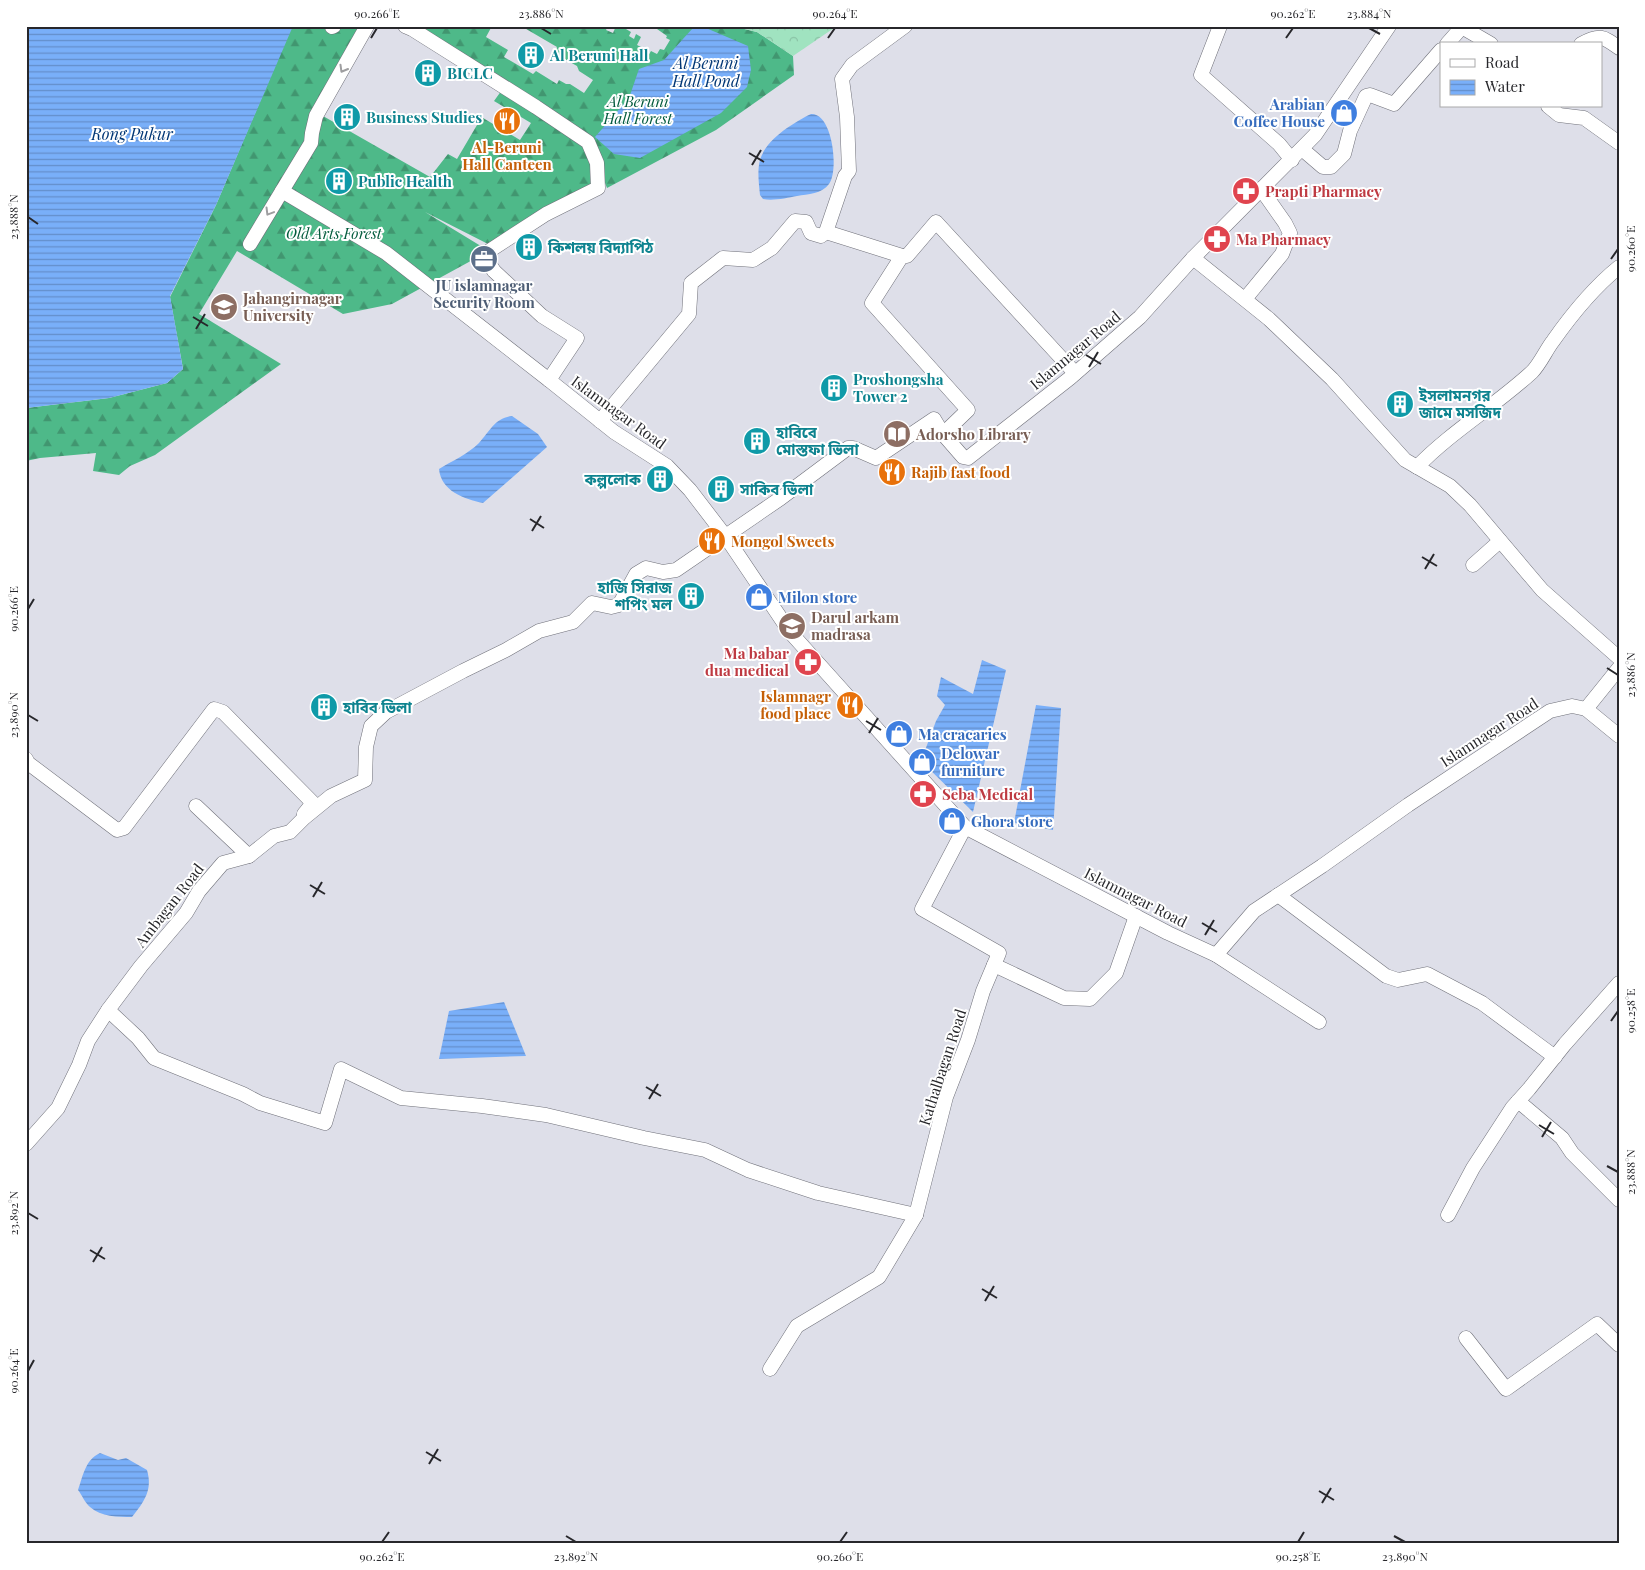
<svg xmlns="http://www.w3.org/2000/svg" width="1645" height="1570" font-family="'Playfair Display','Noto Sans Bengali',serif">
  <defs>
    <pattern id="forest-firs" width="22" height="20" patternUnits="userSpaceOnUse" patternTransform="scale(1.25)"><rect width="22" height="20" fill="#4eb989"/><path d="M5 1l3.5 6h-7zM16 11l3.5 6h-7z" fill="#419670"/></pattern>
    <pattern id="park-crowns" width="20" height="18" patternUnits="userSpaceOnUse" patternTransform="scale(1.25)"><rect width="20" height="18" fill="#a0e3c0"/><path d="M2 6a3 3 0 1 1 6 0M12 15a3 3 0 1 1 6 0" fill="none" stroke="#8ac3a5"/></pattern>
    <pattern id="water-rules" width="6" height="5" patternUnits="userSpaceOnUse" patternTransform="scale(1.25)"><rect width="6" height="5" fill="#79aff9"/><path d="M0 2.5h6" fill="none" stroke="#638eca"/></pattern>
  </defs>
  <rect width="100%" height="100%" fill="#dedfe9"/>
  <path fill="url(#forest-firs)" d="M292,26H367L323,116L430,177L448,154L457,159L477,125L467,119L483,118L520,140L531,123L494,101L504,87L413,26H492L486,37L508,50L504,57L533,74L536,71L557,84L559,80L566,84H570L584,93L593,80L579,71L577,66L554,53L557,47L521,26H608L606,30L613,33L616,26H621L631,32L629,36L634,39L636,34L641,37L637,45L647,50L645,54L648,56L651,51L657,54L660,49L664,50L670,40L666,38L667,36L657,29L658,26H732L757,32L793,56L794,75L716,130L607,188L598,165V188L490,245L425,212L489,251L392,304L343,314L237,251L199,314L281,364L155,455L130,466L119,475L93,471L96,453L40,458L26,461V408L109,398L167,383L183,369L170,297L216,205Z"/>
  <path fill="url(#park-crowns)" d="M732,26H837L793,56L757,32Z"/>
  <g fill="url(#water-rules)">
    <path d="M26,26H293L216,205L170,296L183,369L167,383L109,398L26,408Z"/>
    <path d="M706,28L748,46L751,70L747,87L721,113L640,158L614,154L595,137L629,98L639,69L664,60L692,29Z"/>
    <path d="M811,114C833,113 839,171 829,184C822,194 808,194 797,196C787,198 773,201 763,199L760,195C759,184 757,171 760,160C766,139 793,123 811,114Z"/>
    <path d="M512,416L538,434L547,447L483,503C464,499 441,491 439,469C452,461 468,454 479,443C490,431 495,418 512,416Z"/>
    <path d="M982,660L1006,670L973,812L921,761L936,721L945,705L937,696L941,677L973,694Z"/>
    <path d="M1036,705L1061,708L1053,830L1014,823Z"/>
    <path d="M504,1002L526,1056L439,1059L449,1011Z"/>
    <path d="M100,1453L118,1460L126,1458L147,1470C153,1490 144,1502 132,1517C118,1517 101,1517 90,1507C85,1503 82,1495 78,1490C83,1476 85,1460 100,1453Z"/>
  </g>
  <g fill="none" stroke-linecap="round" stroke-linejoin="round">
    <g stroke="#70717a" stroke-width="15">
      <g id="street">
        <path d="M405,26L412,29L536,107L588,142L597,163L598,188L546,214L489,251L486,259L494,271L542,316L577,338L549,380L614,432L667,466L690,490L726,537L790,632L965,827L1168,933L1216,955L1254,911L1322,866L1408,805L1550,711L1572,706L1586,709L1619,736"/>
        <path d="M1220,26L1201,75L1279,144L1292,160"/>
        <path d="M1460,26L1491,44"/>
        <path d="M332,27L334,26"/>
        <path d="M1447,44L1462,27"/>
        <path d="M1581,44C1599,34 1603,36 1619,48"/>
        <path d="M1548,106L1559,115L1584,118L1619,143"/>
        <path d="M1302,149L1323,167H1331L1344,154L1350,131L1366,96L1370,95L1394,104L1441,50"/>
        <path d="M282,191L386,253L549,380"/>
        <path d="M826,232L902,256"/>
        <path d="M250,244L311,143L312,133L316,116L367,26"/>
        <path d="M1193,258L1269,319L1332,379L1405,460L1450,486L1470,505L1542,590L1619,658"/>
        <path d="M1245,299L1282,254L1290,233L1285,223L1261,189"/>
        <path d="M600,421L689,314L691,283L723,258L753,260L772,248L795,221L806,222L811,233L821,236L826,232L845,176L849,171L847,117L842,79L852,65L905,26"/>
        <path d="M943,434L968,410L872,303L902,256H907L936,222L1075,373"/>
        <path d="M1417,467C1452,431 1495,406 1532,372C1540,364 1546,350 1553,341C1572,314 1593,288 1619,267"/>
        <path d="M1473,565L1500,541"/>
        <path d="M1586,709L1619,668"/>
        <path d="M26,759L28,763L117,830L124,828L214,709L223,712L313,803L304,814"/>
        <path d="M196,806L249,856"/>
        <path d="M1278,895L1386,976L1398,980L1427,974L1482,1003L1555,1057"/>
        <path d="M1216,955L1319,1022"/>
        <path d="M994,965L1064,998L1090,999L1116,973L1136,916"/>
        <path d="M108,1010L138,1038L154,1058L243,1094L260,1103L325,1123L341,1069L401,1098L482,1106L546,1115L644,1138L705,1150L748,1170L818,1193L916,1215"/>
        <path d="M1518,1101L1562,1138L1572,1153L1619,1200"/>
        <path d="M26,1144L58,1108L79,1065L88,1041L108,1010L141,966L186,913L199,891L223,863L249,856L274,836L290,832L304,818L331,796L365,780L366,747L371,726L386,712L463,671L506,650L539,631L573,622L592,603L611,607L619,605L636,574L646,568L663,572L676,570L781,498L848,448H853L876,458L934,419L943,434L963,457L968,458L1070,378L1140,317L1193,258L1315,135L1389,26"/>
        <path d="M1448,1215L1473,1168L1512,1108L1529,1089L1565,1044L1619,983"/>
        <path d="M1466,1338L1506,1389L1597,1324L1619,1345"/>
        <path d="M770,1369L797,1326L879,1277L916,1215L946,1097L968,1040L983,991L999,953L922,909L965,827"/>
      </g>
    </g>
    <use href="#street" stroke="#fff" stroke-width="14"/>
  </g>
  <defs><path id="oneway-chevron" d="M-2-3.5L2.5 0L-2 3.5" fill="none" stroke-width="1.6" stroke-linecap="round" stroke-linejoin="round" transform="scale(1.25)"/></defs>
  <g stroke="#9e9ea0">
    <use href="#oneway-chevron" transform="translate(343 69) rotate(120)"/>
    <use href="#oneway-chevron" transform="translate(269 212) rotate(121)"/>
  </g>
  <path fill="none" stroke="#27272b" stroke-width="2" d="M541,28L551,34M1369,28L1380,34M371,38L377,28M828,38L835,28M1286,38L1293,28M749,153L764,162M752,165L761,150M28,217L38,224M1611,259L1618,249M193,317L208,326M196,329L205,314M1086,355L1101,364M1089,367L1098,352M530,519L544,528M532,531L541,516M1422,557L1437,566M1425,569L1434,554M28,609L34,599M1607,668L1618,675M28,715L38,721M866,721L881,730M869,733L878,718M310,885L325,894M313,897L322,882M1202,923L1217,932M1205,935L1214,920M1611,1021L1618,1011M646,1087L661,1096M649,1099L658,1084M1539,1125L1554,1134M1542,1137L1551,1122M1607,1166L1618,1172M28,1213L38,1219M90,1250L105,1259M93,1262L102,1247M982,1289L997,1298M985,1301L994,1286M28,1371L34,1360M426,1452L441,1461M429,1464L438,1449M1319,1491L1334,1500M1322,1503L1331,1488M566,1536L576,1542M1394,1536L1405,1542M382,1542L389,1532M840,1542L847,1532M1298,1542L1304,1532"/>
  <defs>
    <g id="building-disc" transform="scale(1.4375)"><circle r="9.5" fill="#0f9aa8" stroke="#fff"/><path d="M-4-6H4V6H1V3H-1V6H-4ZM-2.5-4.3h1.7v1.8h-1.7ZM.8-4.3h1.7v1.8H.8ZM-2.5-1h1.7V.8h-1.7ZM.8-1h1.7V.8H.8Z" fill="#fff"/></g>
    <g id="shop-disc" transform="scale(1.4375)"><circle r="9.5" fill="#3f7fe0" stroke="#fff"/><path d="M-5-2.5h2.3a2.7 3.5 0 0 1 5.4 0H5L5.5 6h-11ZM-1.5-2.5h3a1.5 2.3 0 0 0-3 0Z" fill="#fff"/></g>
    <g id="restaurant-disc" transform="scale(1.4375)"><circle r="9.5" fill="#e8710a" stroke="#fff"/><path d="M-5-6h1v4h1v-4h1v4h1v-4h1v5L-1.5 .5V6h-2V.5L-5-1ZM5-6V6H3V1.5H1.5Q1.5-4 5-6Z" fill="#fff"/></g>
    <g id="pharmacy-disc" transform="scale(1.4375)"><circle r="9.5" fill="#e0444e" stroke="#fff"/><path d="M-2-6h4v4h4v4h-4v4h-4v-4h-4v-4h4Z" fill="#fff"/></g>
    <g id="office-disc" transform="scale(1.4375)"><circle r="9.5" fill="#5c6f8a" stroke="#fff"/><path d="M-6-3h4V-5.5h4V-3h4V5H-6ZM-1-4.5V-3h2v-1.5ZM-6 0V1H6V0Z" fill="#fff"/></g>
    <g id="university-disc" transform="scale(1.4375)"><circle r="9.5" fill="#8d6e63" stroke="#fff"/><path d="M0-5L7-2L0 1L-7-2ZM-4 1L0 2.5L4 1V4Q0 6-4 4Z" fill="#fff"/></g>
    <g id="library-disc" transform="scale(1.4375)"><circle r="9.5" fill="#8d6e63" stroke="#fff"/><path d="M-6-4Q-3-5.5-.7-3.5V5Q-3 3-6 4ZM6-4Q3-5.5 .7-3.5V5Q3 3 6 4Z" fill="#fff"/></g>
    <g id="school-disc" transform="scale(1.4375)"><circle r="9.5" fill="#8d6e63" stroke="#fff"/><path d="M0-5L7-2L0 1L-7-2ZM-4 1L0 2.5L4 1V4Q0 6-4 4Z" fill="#fff"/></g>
  </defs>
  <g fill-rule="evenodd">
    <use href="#building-disc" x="531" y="55"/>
    <use href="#building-disc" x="428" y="73"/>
    <use href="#shop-disc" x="1344" y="113"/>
    <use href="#building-disc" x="347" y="117"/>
    <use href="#restaurant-disc" x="507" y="121"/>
    <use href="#building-disc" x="339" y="181"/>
    <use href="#pharmacy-disc" x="1246" y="191"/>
    <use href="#pharmacy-disc" x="1217" y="239"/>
    <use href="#building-disc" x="529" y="247"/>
    <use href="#office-disc" x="484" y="259"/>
    <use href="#university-disc" x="224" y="307"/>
    <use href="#building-disc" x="834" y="388"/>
    <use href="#building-disc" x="1400" y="404"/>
    <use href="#library-disc" x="897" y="434"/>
    <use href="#building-disc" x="757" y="441"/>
    <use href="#restaurant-disc" x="892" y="472"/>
    <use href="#building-disc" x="660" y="479"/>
    <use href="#building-disc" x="721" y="489"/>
    <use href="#restaurant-disc" x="712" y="541"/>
    <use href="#building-disc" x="691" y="596"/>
    <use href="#shop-disc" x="759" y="597"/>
    <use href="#school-disc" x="792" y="626"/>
    <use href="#pharmacy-disc" x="808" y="662"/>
    <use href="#restaurant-disc" x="850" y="705"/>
    <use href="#building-disc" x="324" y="707"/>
    <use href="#shop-disc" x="899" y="734"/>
    <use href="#shop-disc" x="922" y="762"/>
    <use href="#pharmacy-disc" x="923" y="794"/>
    <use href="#shop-disc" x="952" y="821"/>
  </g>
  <g text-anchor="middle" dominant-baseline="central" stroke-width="4" stroke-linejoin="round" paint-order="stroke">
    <g font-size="15" font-weight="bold" fill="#0d838f" stroke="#fff" text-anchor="start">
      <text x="550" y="55">Al Beruni Hall</text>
      <text x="447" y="73">BICLC</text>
      <text x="366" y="117">Business Studies</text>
      <text x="358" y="181">Public Health</text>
      <text x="548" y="247">কিশলয় বিদ্যাপিঠ</text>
      <text x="853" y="379">Proshongsha<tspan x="853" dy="17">Tower 2</tspan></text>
      <text x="1419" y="395">ইসলামনগর<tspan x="1419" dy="17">জামে মসজিদ</tspan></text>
      <text x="776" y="432">হাবিবে<tspan x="776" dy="17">মোস্তফা ভিলা</tspan></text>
      <text x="641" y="479" text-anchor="end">কল্পলোক</text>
      <text x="740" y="489">সাকিব ভিলা</text>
      <text x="672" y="587" text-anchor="end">হাজি সিরাজ<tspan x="672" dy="17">শপিং মল</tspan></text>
      <text x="343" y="707">হাবিব ভিলা</text>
    </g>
    <g font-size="15" font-style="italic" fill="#035b3d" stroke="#fff">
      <text x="638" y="101">Al Beruni<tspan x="638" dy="17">Hall Forest</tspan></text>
      <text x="334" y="233">Old Arts Forest</text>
    </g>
    <g font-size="15" font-weight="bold" fill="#366cbe" stroke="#fff" text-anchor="start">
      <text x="1325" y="104" text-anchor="end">Arabian<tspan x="1325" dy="17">Coffee House</tspan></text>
      <text x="778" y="597">Milon store</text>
      <text x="918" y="734">Ma cracaries</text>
      <text x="941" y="753">Delowar<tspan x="941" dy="17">furniture</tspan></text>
      <text x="971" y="821">Ghora store</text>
    </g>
    <g font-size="15" font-weight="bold" fill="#c56008" stroke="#fff" text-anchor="start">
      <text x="507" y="147" text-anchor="middle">Al-Beruni<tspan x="507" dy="17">Hall Canteen</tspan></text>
      <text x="911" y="472">Rajib fast food</text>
      <text x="731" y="541">Mongol Sweets</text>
      <text x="831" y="696" text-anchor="end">Islamnagr<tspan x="831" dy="17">food place</tspan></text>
    </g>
    <g font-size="15" font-weight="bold" fill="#be3a42" stroke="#fff" text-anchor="start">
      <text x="1265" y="191">Prapti Pharmacy</text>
      <text x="1236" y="239">Ma Pharmacy</text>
      <text x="789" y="653" text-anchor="end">Ma babar<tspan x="789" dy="17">dua medical</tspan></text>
      <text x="942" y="794">Seba Medical</text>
    </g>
    <g font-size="15" font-weight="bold" fill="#4e5e75" stroke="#fff">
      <text x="484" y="285">JU islamnagar<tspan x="484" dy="17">Security Room</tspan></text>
    </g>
    <g font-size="15" font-weight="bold" fill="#785e54" stroke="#fff" text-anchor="start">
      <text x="243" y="298">Jahangirnagar<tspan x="243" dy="17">University</tspan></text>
      <text x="916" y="434">Adorsho Library</text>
      <text x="811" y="617">Darul arkam<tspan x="811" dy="17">madrasa</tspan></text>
    </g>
    <g font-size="15" fill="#27272b" stroke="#fff">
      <text transform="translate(1075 350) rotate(-40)">Islamnagar Road</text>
      <text transform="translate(619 412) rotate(36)">Islamnagar Road</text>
      <text transform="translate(1489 732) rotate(-33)">Islamnagar Road</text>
      <text transform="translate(1136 897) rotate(27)">Islamnagar Road</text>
      <text transform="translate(169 905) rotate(-52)">Ambagan Road</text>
      <text transform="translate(942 1067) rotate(-72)">Kathalbagan Road</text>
    </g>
    <g font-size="16" font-style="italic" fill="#003675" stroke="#fff">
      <text x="706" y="62">Al Beruni<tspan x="706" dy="18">Hall Pond</tspan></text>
      <text x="132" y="133">Rong Pukur</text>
    </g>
  </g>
  <rect width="1645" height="1570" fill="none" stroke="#ffffff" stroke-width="55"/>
  <rect x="1440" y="42" width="162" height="65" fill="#ffffff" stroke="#a9a9aa"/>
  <rect x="1450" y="59" width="25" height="8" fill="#ffffff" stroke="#a9a9aa"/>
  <text x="1485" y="68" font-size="15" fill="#27272b">Road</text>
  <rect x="1450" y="80" width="25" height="15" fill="url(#water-rules)" stroke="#a9a9aa"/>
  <text x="1485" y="92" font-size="15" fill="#27272b">Water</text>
  <rect x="28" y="28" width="1590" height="1514" fill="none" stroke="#27272b" stroke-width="2"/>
  <g font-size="12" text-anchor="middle" fill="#27272b">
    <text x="377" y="18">90.266°E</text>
    <text x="541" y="18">23.886°N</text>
    <text x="835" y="18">90.264°E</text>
    <text x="1293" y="18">90.262°E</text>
    <text x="1369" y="18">23.884°N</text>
    <text transform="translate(14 217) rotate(-90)" y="4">23.888°N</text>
    <text transform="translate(1631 249) rotate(-90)" y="4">90.260°E</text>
    <text transform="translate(14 609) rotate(-90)" y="4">90.266°E</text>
    <text transform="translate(1631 675) rotate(-90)" y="4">23.886°N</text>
    <text transform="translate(14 715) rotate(-90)" y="4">23.890°N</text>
    <text transform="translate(1631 1011) rotate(-90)" y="4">90.258°E</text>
    <text transform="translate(1631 1172) rotate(-90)" y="4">23.888°N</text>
    <text transform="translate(14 1213) rotate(-90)" y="4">23.892°N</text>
    <text transform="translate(14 1371) rotate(-90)" y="4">90.264°E</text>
    <text x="382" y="1561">90.262°E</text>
    <text x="576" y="1561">23.892°N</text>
    <text x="840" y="1561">90.260°E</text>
    <text x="1298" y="1561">90.258°E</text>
    <text x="1405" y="1561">23.890°N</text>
  </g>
</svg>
